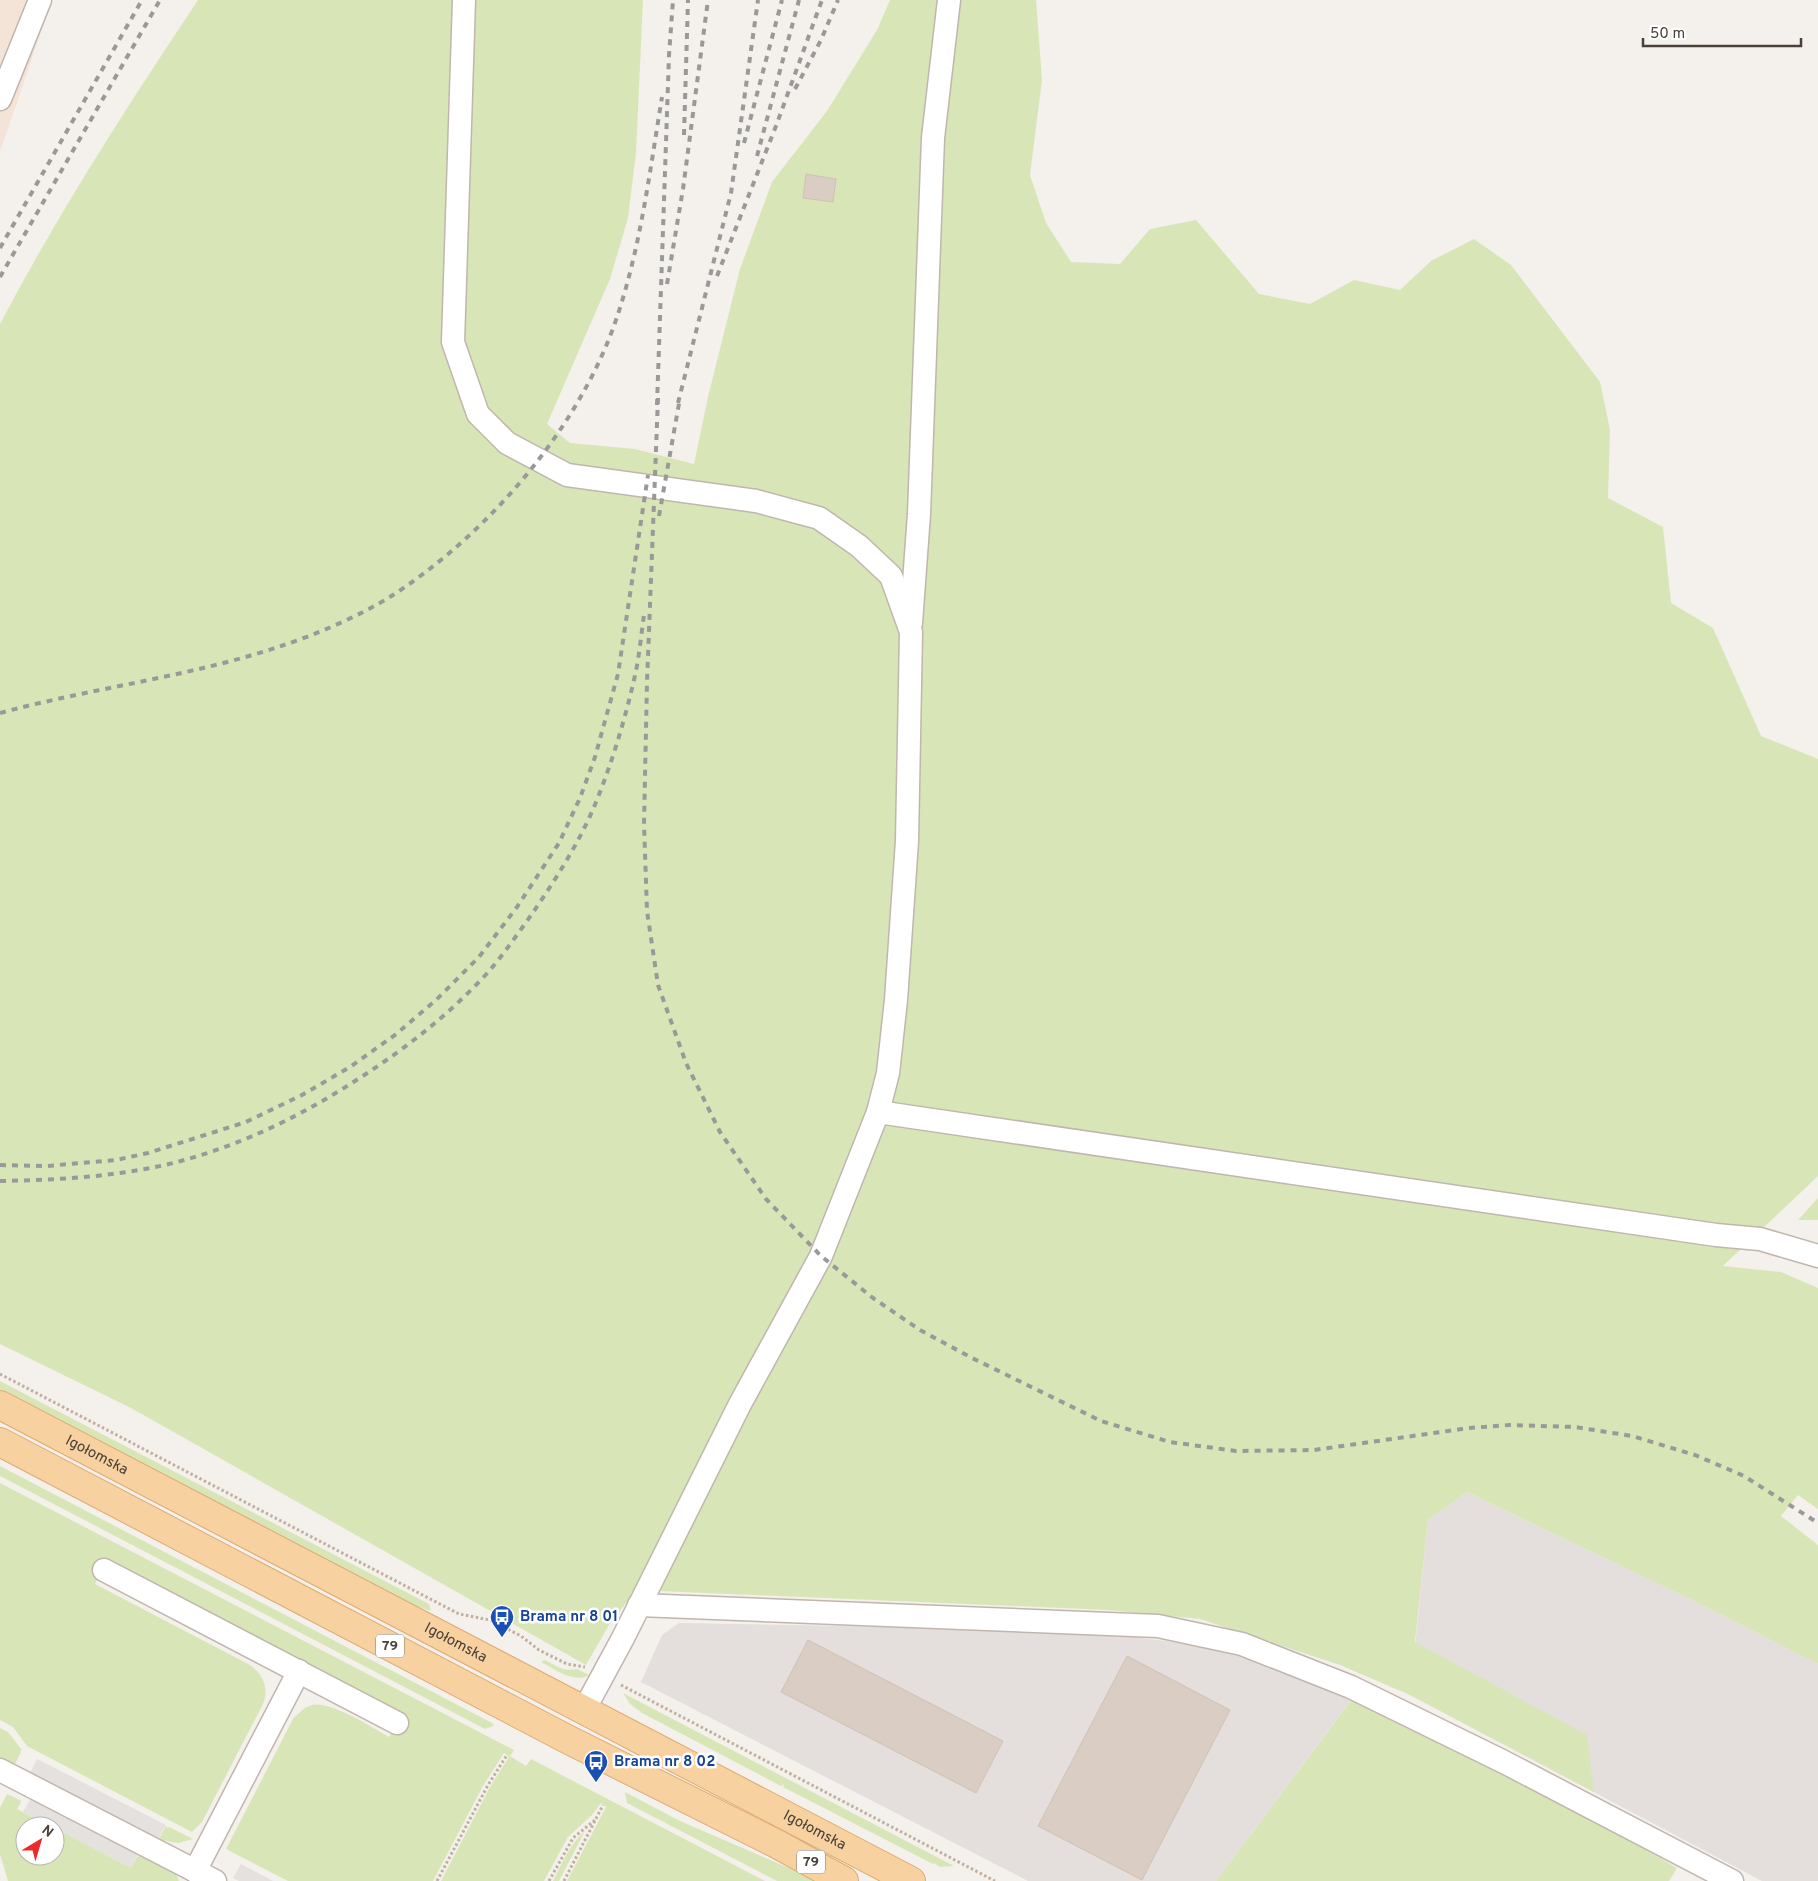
<svg xmlns="http://www.w3.org/2000/svg" width="1818" height="1881" font-family="Overpass,sans-serif">
  <rect width="100%" height="100%" fill="#f4f0eb"/>
  <path fill="#f4e4d8" d="M0,0H52L0,152Z"/>
  <g fill="#e4dfdc">
    <path d="M1467,1492L1692,1600L1818,1664V1881H1762L1410,1695L1428,1520Z"/>
    <path d="M679,1623L948,1628L1115,1635L1166,1641L1222,1651L1288,1672L1352,1699L1216,1881H1028L641,1682L662,1635Z"/>
  </g>
  <g fill="#d8e6b7">
    <path d="M198,0H643L636,153L628,218L610,279L547,424L570,443L635,449L694,464L708,397L740,269L772,182L827,111L877,30L890,0H1036L1042,80L1030,175L1046,223L1071,262L1120,264L1150,229L1196,220L1259,294L1310,304L1354,280L1400,290L1431,261L1474,239L1511,265L1600,382L1610,430L1608,498L1663,527L1671,603L1713,628L1761,736L1818,759V1176L1723,1266L1781,1272L1818,1288V1509L1798,1495L1781,1516L1818,1545V1664L1692,1600L1467,1492L1428,1520L1415,1642L1587,1735L1594,1792L1410,1695L1340,1665L1200,1619L1108,1610L636,1590L609,1625L586,1665L131,1408L0,1344V324C59,212 128,105 198,0Z"/>
    <path d="M1818,1198V1220H1798Z"/>
    <path d="M0,1381L429,1604L431,1611L409,1604L0,1390Z"/>
    <path d="M0,1466L494,1724L493,1726L485,1729L0,1476Z"/>
    <path d="M0,1483L514,1750L510,1756L526,1766L531,1759L765,1881H567L606,1807L601,1803L592,1815L568,1837L544,1881H441L490,1787L509,1757L504,1753L483,1786L481,1787L482,1788L433,1881H288L226,1849L293,1719C299,1713 304,1707 312,1705C331,1701 371,1727 389,1737L392,1731L98,1578L95,1584L250,1665C264,1675 269,1689 263,1704L202,1822L192,1832L27,1746L13,1727L0,1720Z"/>
    <path d="M545,1660C556,1666 564,1672 577,1669L589,1675C573,1684 555,1669 541,1662Z"/>
    <path d="M623,1693L954,1866L940,1867L934,1863L933,1864L783,1787L784,1784L781,1786L642,1713L630,1704Z"/>
    <path d="M1356,1694L1609,1828L1677,1868L1669,1881H1216Z"/>
    <path d="M0,1728L8,1732L22,1750L20,1751L21,1752L15,1764L0,1757Z"/>
    <path d="M625,1792L680,1821L791,1869L814,1881H777L627,1803Z"/>
    <path d="M7,1794L20,1800L21,1802L17,1809L50,1826H25V1856H55V1828L131,1868L137,1857L141,1855L176,1874L179,1881H8L0,1854V1808Z"/>
    <path d="M166,1826L168,1828L169,1827L193,1839L178,1843L161,1840L160,1837Z"/>
    <path d="M585,1831L559,1881H553C562,1863 570,1844 585,1831Z"/>
  </g>
  <g fill="#e4e1df">
    <path d="M37,1759L166,1825L158,1839L30,1773Z"/>
    <path d="M31,1798L138,1854L131,1868L55,1828V1826H50L23,1812Z"/>
    <path d="M241,1864L273,1881H239L233,1878Z"/>
  </g>
  <g fill="#d9cdc4" stroke="#d0c1b5">
    <path d="M806,174L836,179L833,202L803,198Z"/>
    <path d="M808,1640L1003,1741L976,1793L781,1692Z"/>
    <path d="M1127,1656L1230,1710L1142,1880L1038,1826Z"/>
  </g>
  <g fill="none" stroke-linecap="round" stroke-linejoin="round">
    <g stroke="#c0b6ae" stroke-width="25">
      <g id="minor">
        <path d="M464,0L453,342L478,414L507,443L567,475L756,501L819,518L859,546L891,576L911,632L907,841L896,1000L888,1073L878,1112L821,1256L740,1404L623,1638L584,1710"/>
        <path d="M0,99L40,0"/>
        <path d="M911,623L919,514L933,138L949,0"/>
        <path d="M878,1112L1716,1235L1760,1239L1818,1256"/>
        <path d="M104,1570L397,1723"/>
        <path d="M639,1605L1158,1626L1242,1644L1351,1687L1504,1762L1732,1881"/>
        <path d="M0,1770L215,1881"/>
        <path d="M195,1871L299,1671"/>
      </g>
    </g>
    <g stroke="#ddab71" stroke-width="30">
      <g id="major">
        <path id="s1" d="M0,1405L911,1881"/>
        <path d="M0,1442L567,1739L777,1844L844,1881"/>
      </g>
    </g>
    <g stroke="#c0b0a0" stroke-width="3" stroke-dasharray="2.5 2.5" stroke-linecap="butt">
      <path d="M0,1374L459,1614L490,1620L521,1636L539,1650L567,1664L585,1667"/>
      <path d="M621,1685L995,1881"/>
      <path d="M437,1881L488,1785L507,1755"/>
      <path d="M549,1881L573,1838L595,1820"/>
      <path d="M564,1881L603,1805"/>
    </g>
    <use href="#minor" stroke="#fff" stroke-width="22"/>
    <use href="#major" stroke="#f8d1a1" stroke-width="28"/>
    <g stroke="#999" stroke-width="4" stroke-dasharray="6 6" stroke-linecap="butt">
      <path d="M795,89L821,40L838,0"/>
      <path d="M684,135L688,0"/>
      <path d="M744,143L782,0"/>
      <path d="M757,156L799,0"/>
      <path d="M0,248L142,0"/>
      <path d="M717,276L776,126L822,0"/>
      <path d="M0,277L160,0"/>
      <path d="M667,284L683,189L708,0"/>
      <path d="M658,398L647,682L644,824L647,911L658,985L686,1063L720,1132L766,1199L821,1256L873,1298L920,1330L972,1358L1101,1421L1170,1442L1236,1451L1314,1450L1469,1428L1510,1425L1575,1427L1632,1436L1695,1455L1744,1476L1818,1523"/>
      <path d="M678,403L731,193L758,0"/>
      <path d="M657,405L669,55L673,0"/>
      <path d="M659,516L680,398"/>
      <path d="M0,713C92,688 188,677 278,647C315,635 360,616 393,595C490,532 582,425 618,314C641,244 650,170 662,97"/>
      <path d="M0,1165L47,1166L116,1160L148,1153L246,1122L302,1095L350,1067L395,1035L436,1000L479,957L517,907L559,843L580,798L595,757L618,674L648,475"/>
      <path d="M0,1181C55,1180 111,1177 165,1165C233,1149 296,1119 355,1081C399,1053 440,1022 477,984C496,965 511,943 527,921C552,885 577,847 594,807C611,766 624,723 634,680C639,659 641,636 644,615"/>
    </g>
  </g>
  <defs>
    <g id="bus-pin" transform="scale(1.25)"><path d="M0 17L-7.5 6A9.5 9.5 0 1 1 7.5 6Z" fill="#1a4fb4" stroke="#fff"/><path d="M-5-6H5V4H4V6H2V4H-2V6H-4V4H-5ZM-3.5-4V0h7V-4ZM-3.5 1.2v1.5H-2V1.2ZM2 1.2v1.5H3.5V1.2Z" fill="#fff"/></g>
  </defs>
  <g fill-rule="evenodd">
    <use href="#bus-pin" x="502" y="1617"/>
    <use href="#bus-pin" x="596" y="1762"/>
  </g>
  <g text-anchor="middle" dominant-baseline="central" stroke-width="5" stroke-linejoin="round" paint-order="stroke">
    <g fill="#fff" stroke="#7f7974" stroke-width="1">
      <rect x="376" y="1634.5" width="28" height="23" rx="4"/>
      <rect x="797" y="1850.5" width="28" height="23" rx="4"/>
    </g>
    <g font-size="14" font-weight="bold" fill="#484039">
      <text x="390" y="1646">79</text>
      <text x="811" y="1862">79</text>
    </g>
    <g font-size="15" fill="#484039" stroke="#fff">
      <text stroke="none"><textPath href="#s1" startOffset="109">Igołomska</textPath></text>
      <text stroke="none"><textPath href="#s1" startOffset="514">Igołomska</textPath></text>
      <text stroke="none"><textPath href="#s1" startOffset="919">Igołomska</textPath></text>
    </g>
    <g font-size="15" font-weight="bold" fill="#164399" stroke="#fff" text-anchor="start">
      <text x="520" y="1617">Brama nr 8 01</text>
      <text x="614" y="1762">Brama nr 8 02</text>
    </g>
  </g>
  <g transform="translate(40 1841) rotate(38)"><circle r="24" fill="#ffffff" stroke="#b6b3b0"/>
  <path d="M0-4L9 19L0 12L-9 19Z" fill="#ec2a2c"/>
  <text y="-8" font-size="14" font-weight="bold" text-anchor="middle" fill="#484039">N</text>
  </g>
  <path d="M1643 38v8h158v-8" fill="none" stroke="#484039" stroke-width="2.5"/>
  <text x="1650" y="38" font-size="15" fill="#484039" stroke="#ffffff" stroke-width="4" paint-order="stroke">50 m</text>
</svg>
